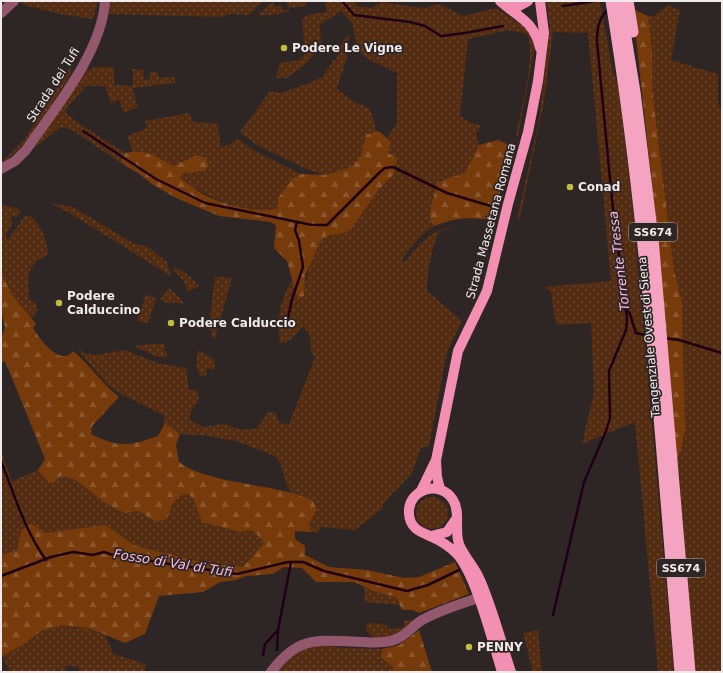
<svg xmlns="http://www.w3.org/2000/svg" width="723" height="673" font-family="'DejaVu Sans',sans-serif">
  <defs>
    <pattern id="grass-dots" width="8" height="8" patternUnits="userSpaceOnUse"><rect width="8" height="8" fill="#532c11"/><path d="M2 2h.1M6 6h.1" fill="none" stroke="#6c4b34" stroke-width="1.8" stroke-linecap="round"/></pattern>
    <pattern id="forest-firs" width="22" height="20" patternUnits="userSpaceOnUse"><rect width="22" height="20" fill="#763a0b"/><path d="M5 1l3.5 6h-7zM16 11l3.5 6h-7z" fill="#8a572f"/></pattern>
  </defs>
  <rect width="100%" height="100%" fill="#2e2525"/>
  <g fill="url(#grass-dots)">
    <path d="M19,1H98L93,19C82,18 22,8 19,1Z"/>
    <path d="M109,1H264L249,15L231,14L219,17L109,14Z"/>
    <path d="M273,1L275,7L281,5L283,11L289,9V12L271,15H258Z"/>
    <path d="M286,1H306V6L288,8Z"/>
    <path d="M322,1H354L356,6L372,8L381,2L423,8L440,4L463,16L496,8C514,22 532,23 534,50L518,136H516C520,114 537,52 527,34L509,30L468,39L460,116L469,122L481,126L476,134L479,145L465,173L451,179L440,180C436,196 429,207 431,224L434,226L420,237L402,259L405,262C422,241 428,233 455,225L439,232C431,250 427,272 427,291L462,321L447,352L429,446L421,448L412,473L383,504V508L355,530L322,527L317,533L312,532L309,524L317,509L302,497L292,493L286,484L281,464L275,456L236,441L202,435L180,434L163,421L165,416L121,394L108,385L80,352L79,349L84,353L95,355L125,350L157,363L186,368L189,390H197L199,399L190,414V420L203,427L223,424L243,430L257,428L268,412L276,413L279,423L289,424L315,357L311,352L310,335L303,326C297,332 290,344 280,343C276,321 280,300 292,280L296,294L305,284L311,260L320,242L327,236L344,233L394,174L388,153L391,142L387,138L397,123V73L368,59L358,51L352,23L341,11L320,25L321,45L307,63L287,78H276L280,63L299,60L305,54L302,19L308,15L327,12L325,2Z"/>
    <path d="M546,1H600L613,73L618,83L633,212L674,672H658L635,422L582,444L594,392L591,323L556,325L551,292L544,287L611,281L588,33L553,32L544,102L519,222L518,215L539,121L550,27Z"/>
    <path d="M668,5L680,10L671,60L718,74V104L722,111V672H695L677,458L681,451L685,430L682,303L674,270L652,88V50L648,16H654Z"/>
    <path d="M349,35V50L337,89L353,101L368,108L373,117L376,131L366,135L361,156L351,167L327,176L306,169L257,145L240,132L270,91L281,93L312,82L322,77L334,60H336L344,39Z"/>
    <path d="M70,67L71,74C52,102 30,147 1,163L25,139Z"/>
    <path d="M92,67H114V85L133,86V69L143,70L144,80L150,79V72H158L159,78L174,77L176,83L132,88L138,107L124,113L119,100L111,103L105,86H86L66,109V113L77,122L125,153L121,160L124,165L72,130L61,127L33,149L86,70H92Z"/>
    <path d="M189,113L193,122L217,123L221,147L231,144L237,138L253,150L301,174C288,181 278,193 278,209C253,219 199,194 180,177L184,173L205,170L197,155L173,166C161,158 148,151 133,152L127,136L147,128L145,121Z"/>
    <path d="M49,203L73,207L133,243L148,247L167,262L171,276L68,212Z"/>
    <path d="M1,205L16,208L21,212L16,218L13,215L10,219L13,223L6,234V238L8,239L25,216H31C41,226 47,239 48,253C45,258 39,259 35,263C24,276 30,284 29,300L35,302L38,310L31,318L13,296L1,273Z"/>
    <path d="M175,267L187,274L199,286L188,292L184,282L174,270Z"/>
    <path d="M215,277L232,278L215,338L211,337L212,330L206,329L208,320L210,319Z"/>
    <path d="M169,288L179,297L184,304L171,302L170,304L160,300Z"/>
    <path d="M146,294L156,299L148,323L137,321Z"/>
    <path d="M151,344H165L164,351H167V357H158L133,346Z"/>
    <path d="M199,350L215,360L214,370L207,368L206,376H201C196,370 195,358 199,350Z"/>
    <path d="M1,452L12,481L38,470L48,482L61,476L74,479L108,505L125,513L139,511L156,522L167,518C171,507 175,494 189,494L194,501L202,522L240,532L252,530L266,542L243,567L210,564L136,546L105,525L44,533L21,531L17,550L1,555Z"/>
    <circle cx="432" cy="513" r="16"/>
    <path d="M364,587L396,597L399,605L365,602Z"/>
    <path d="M410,620L413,621C403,635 392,636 376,639L366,630L367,623L384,624L390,629L404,627V621Z"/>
    <path d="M62,625L88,628L105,636L114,654L146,664L144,672H80L78,667L64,666L68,672H60L56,669L54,672H10L2,656L24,644L41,631Z"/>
    <path d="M538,630L542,672H533L523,633Z"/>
    <path d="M321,645L345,648L382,649L381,659L393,667L392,672H276C291,656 298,649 321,645Z"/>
  </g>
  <g fill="url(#forest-firs)">
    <path d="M635,10L648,16L652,50V88L674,270L682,303L685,430L681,451L677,458L658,240L633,11Z"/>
    <path d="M376,131L380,132L391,142L388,153L397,158L394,174L379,190L351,229L344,233L327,236L320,242L305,276L304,296L300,297L296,294L287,261L274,248L276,226L271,222L219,216L176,198L152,184L138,173L124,165L121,160L125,153C144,149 157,156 173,166L197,155L205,158L209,166L204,171L184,173L180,177L183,180C189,184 195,189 201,193C216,202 261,216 278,208V198L292,179L301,174L327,175L351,167L361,156L366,135Z"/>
    <path d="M498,140L507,144L512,152L492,220C468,217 457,217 434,226C424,217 436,196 436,185C442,178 456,177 465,173L479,145Z"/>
    <path d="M1,273L13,296L36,324L33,328C39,338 60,368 73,351C90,365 102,384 119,397L92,426L91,434C119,448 129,446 158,436L165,423L180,434L176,445L179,462C203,481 261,484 292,493C299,495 305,498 312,500L317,509L309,524L312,532L295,531V539L305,546V555L329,567L367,570L404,578L419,577L455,562L469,594L419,613L412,610H402L396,597L376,592L354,582H316L302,568L284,567L272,574L246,576L236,580L220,582L203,592L159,596L145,634L125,643L88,628L62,625L41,631L24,644L2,656L1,555L17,550L21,531L31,523L44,533L105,525L136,546L210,564L243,567L265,542L252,530L240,532L202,522L194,501L189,494C175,494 171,507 167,519L156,522L139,511L125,513L108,505L74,479L61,476L53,483L48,482L38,470L45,459L5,361L1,363V340L5,327L1,310Z"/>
    <path d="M419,630L432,672H392L393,667L381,658L382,649L399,645Z"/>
  </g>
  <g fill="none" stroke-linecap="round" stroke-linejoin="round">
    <g stroke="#1f0017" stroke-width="2.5">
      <path d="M342,1L354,15L410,22L425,26L441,36L465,33L503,26"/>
      <path d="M563,6L595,1"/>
      <path d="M83,131L156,179L205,203L312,225H327L380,172L385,168L393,167L447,193L494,207"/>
      <path d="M627,310L630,314L636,333L650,336"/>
      <path d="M288,318L292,299L303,267L299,241L295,230L297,222"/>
      <path d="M664,338L679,340L722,353"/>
      <path d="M1,461C14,494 25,531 46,560"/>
      <path d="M1,576L51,557L73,552L93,555L104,552L116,556L123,554L156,562L237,574L288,562H303L324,571L407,591L428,585L459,570"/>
      <path d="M553,615L584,482L606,431L610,418L609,371L626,330L627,318L612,200L597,42C597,29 598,18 609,9"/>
      <path d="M277,650L278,630L291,562"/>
      <path d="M263,655L265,644L278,630"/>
    </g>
    <g stroke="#93586d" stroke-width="10">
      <path d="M1,13L14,1"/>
      <path d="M271,672C300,633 321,641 364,642C374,643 384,643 394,640C407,636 412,625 424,619C440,610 460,604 478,598"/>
    </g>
    <path stroke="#93586d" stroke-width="10" d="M1,169L15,161L26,150C55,108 102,52 105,1"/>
    <g stroke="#f28fb2" stroke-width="10">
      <path d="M500,1C519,18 534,21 540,48"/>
      <path d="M505,4L517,7L528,1"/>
      <path d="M440,489L437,477L436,460L458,351L487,291L508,204L528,132L538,81L544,33L540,1"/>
      <path d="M421,491L435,462"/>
      <path d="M431,536L447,532L456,519"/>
      <path d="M502,672C493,643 476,575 457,554C450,547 441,541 432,537C421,532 410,529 409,514C407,489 440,479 453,500C461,512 454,530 459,544C464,557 475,567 480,580C493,610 501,642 511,672"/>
    </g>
    <g stroke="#f4a4c0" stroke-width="11">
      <path d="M611,1C647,223 661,448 680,672"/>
      <path d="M620,1L635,92L653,238L690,672"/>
      <path d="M628,1L633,32"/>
    </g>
  </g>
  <g fill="#c1bd40" stroke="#2e2525" stroke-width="1.5">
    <circle cx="284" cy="48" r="4"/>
    <circle cx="570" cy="187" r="4"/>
    <circle cx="59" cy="303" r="4"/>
    <circle cx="171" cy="323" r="4"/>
    <circle cx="469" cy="647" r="4"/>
  </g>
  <g text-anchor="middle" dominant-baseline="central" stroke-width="3.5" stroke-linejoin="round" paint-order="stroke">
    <g fill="#2e2525" stroke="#b6afaf" stroke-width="1">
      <rect x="629" y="223" width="48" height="18" rx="3"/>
      <rect x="657" y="559" width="48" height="18" rx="3"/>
    </g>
    <g font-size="11" font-weight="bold" fill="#f1eaea">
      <text x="653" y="232">SS674</text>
      <text x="681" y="568">SS674</text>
    </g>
    <g font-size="12" font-weight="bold" fill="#f1eaea" stroke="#2e2525" text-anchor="start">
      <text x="292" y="48">Podere Le Vigne</text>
      <text x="578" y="187">Conad</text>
      <text x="67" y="296">Podere<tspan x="67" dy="14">Calduccino</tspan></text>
      <text x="179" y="323">Podere Calduccio</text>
      <text x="477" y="647">PENNY</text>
    </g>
    <g font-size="12" fill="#f1eaea" stroke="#2e2525">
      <text transform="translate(53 85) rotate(-57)">Strada dei Tufi</text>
      <text transform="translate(491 221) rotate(-75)">Strada Massetana Romana</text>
      <text transform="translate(649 337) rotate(-95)">Tangenziale Ovest di Siena</text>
    </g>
    <g font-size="13" font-style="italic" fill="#fbbae5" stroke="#2e2525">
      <text transform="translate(619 261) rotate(-97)">Torrente Tressa</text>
      <text transform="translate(173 563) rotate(9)">Fosso di Val di Tufi</text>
    </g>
  </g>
  <rect width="723" height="673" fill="none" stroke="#f1eaea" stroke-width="4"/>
</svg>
